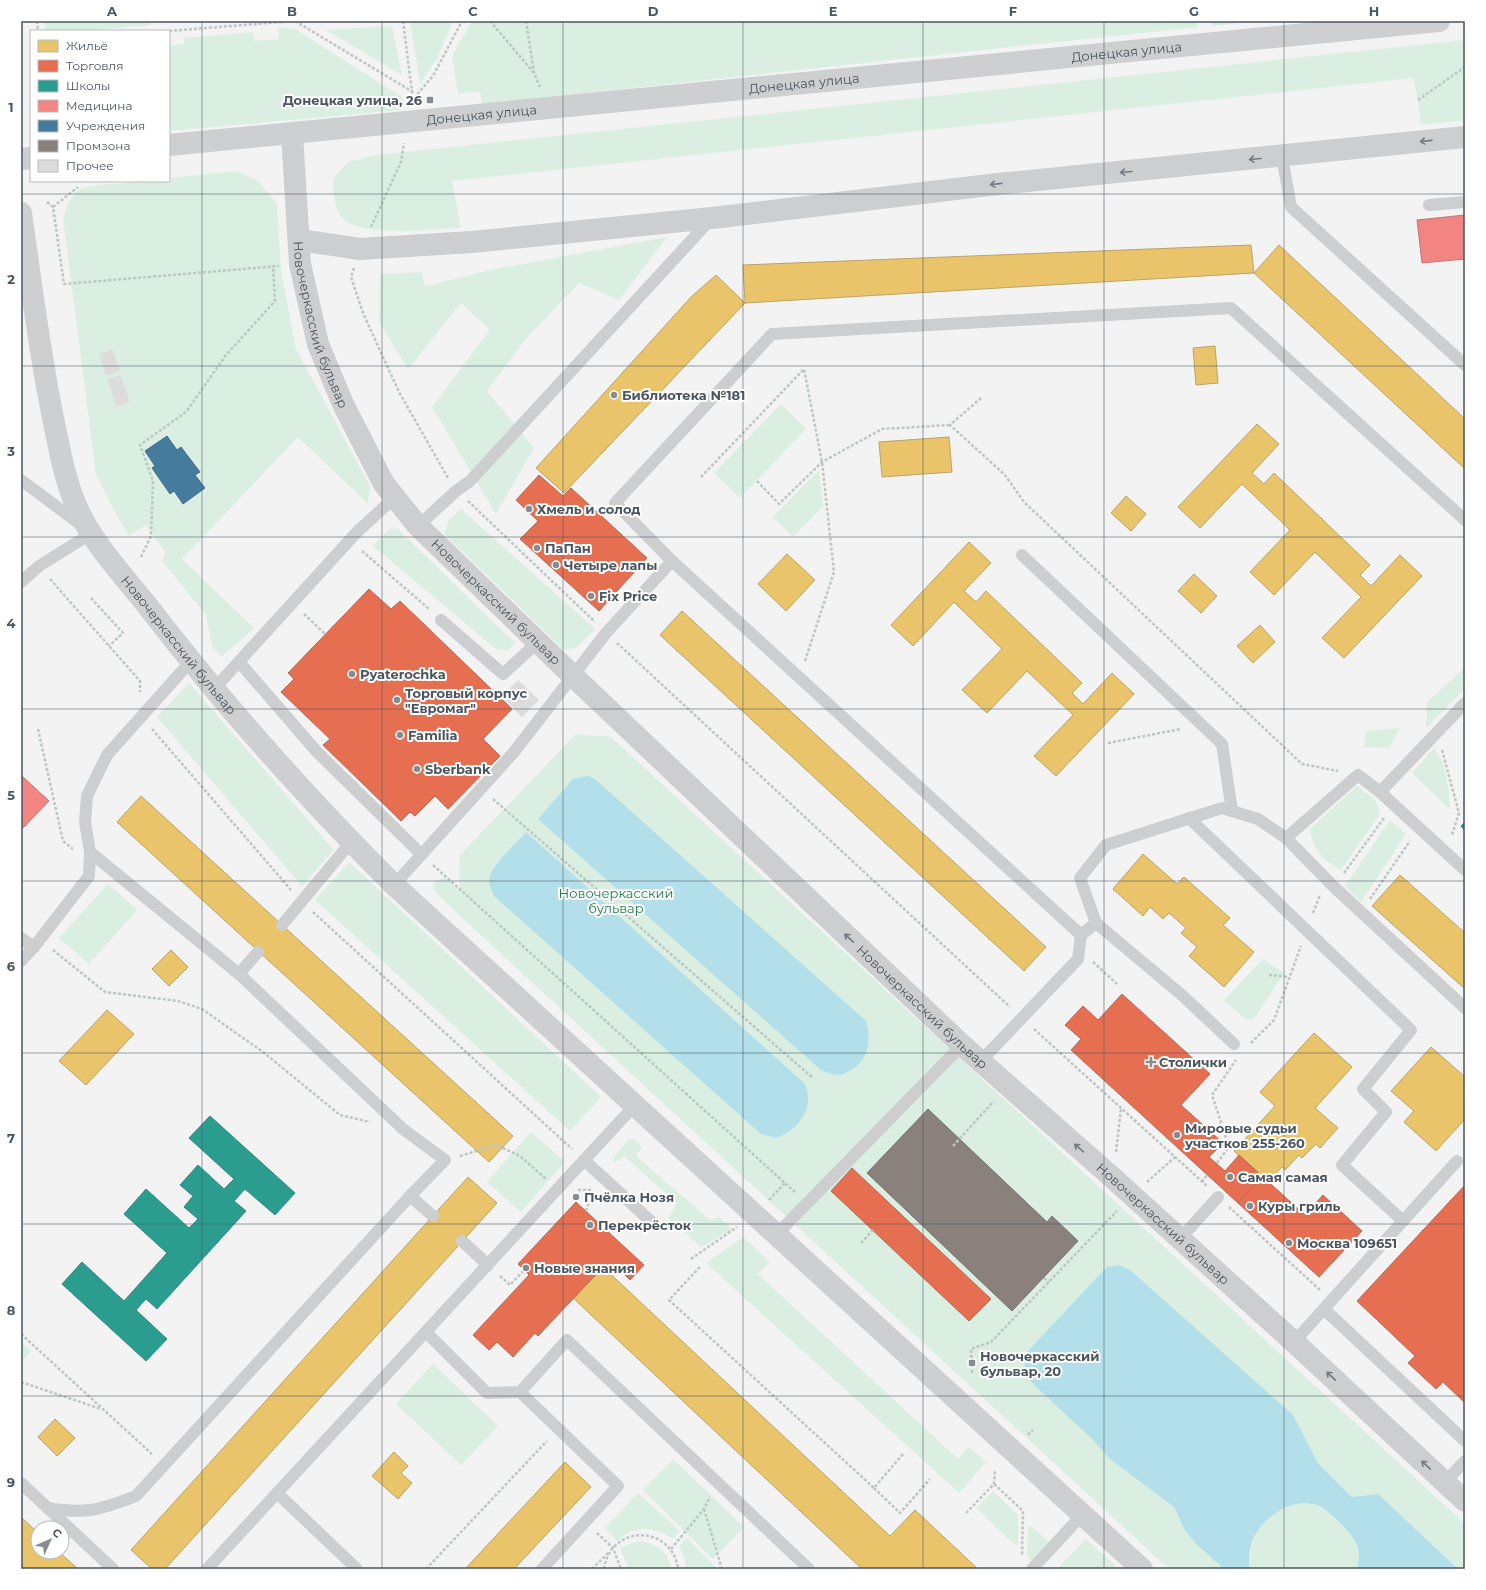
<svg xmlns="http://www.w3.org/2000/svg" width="1486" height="1590" font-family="Montserrat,sans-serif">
  <rect width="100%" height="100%" fill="#f3f3f3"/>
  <g fill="#daefe2">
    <path d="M44,21H150L151,25L85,31H45Z"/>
    <path d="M410,21H453L438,57L420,84Z"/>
    <path d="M472,21H1196L1198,27L482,104L480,91L458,94L452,56Z"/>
    <path d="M1211,21H1258L1212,26Z"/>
    <path d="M392,26L402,75L326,30Z"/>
    <path d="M278,28L295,29L402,97L401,110L169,131V46L184,44V38L253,32L255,41L279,39Z"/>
    <path d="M1465,40V120L1421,125L1414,78L452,181L461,228C436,229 354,239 340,215C334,204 333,192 333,179L348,162L376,155Z"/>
    <path d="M236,171L257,180L277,203L281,271L296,349L370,486L368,504L298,437L182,559L254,628L221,657L212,646L206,615L162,561L165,552L146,525L129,536L113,509L96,475L63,218C67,207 69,197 80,189C87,184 156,181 169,181V178Z"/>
    <path d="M667,237L619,300L579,283L524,341L487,391L534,448L496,514L432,407L490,330L461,303L408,369L379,322L380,274L422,272L425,286L491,270Z"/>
    <path d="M781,404L806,429L740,498L714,473Z"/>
    <path d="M819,470L823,506L793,537L773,517Z"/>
    <path d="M461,509L595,629L576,648L564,650L444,534L449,520Z"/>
    <path d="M397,528L515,643L508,650L496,649L373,546L388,530Z"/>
    <path d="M1465,668V688L1426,728L1427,702Z"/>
    <path d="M189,683L334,850L302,886L157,717Z"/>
    <path d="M1400,728L1389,748L1364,747L1366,731Z"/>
    <path d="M576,734L611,737L1465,1524V1569H1458L1378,1494L1352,1497L1318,1463L1293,1415L1091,1438L1111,1460L1174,1507L1184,1529L1196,1544L1224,1569H1169L461,917L433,890L435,882L445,877L459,890L460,855Z"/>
    <path d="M1434,748C1447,764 1449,790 1450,810L1412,773Z"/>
    <path d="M1357,786L1375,800L1380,814L1341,870C1323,861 1312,849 1310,829Z"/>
    <path d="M1390,820L1406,834L1361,902L1345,886Z"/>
    <path d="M349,862L601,1097L570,1131L315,900Z"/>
    <path d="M108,884L137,910L89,964L59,938Z"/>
    <path d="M1263,959L1284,973L1254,1019H1245L1224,1000Z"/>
    <path d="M531,1132L565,1162L521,1212L487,1182Z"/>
    <path d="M635,1139L642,1148L637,1154L638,1158L710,1220L719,1217L732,1229L701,1247L668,1218L677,1203L624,1156L614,1163V1157L628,1140Z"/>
    <path d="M743,1237L770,1262L758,1274L958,1459L969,1447L986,1462L959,1493L706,1263Z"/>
    <path d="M21,1341L31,1351L21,1362Z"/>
    <path d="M433,1364L498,1426L461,1465L396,1404Z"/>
    <path d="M673,1459L744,1527L713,1559L643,1490Z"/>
    <path d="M993,1491L1018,1515V1545L1016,1546L976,1508Z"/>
    <path d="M638,1493L680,1531L673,1539C654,1527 635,1524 617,1541L605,1528Z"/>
    <path d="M1302,1503C1307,1504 1312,1504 1317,1506C1327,1509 1353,1535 1357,1544C1360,1552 1359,1561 1357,1569H1249C1250,1533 1265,1511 1302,1503Z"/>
    <path d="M1031,1526L1046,1539L1048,1544L1034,1562L1027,1556L1028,1529Z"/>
    <path d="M687,1538L717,1569H686L684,1557L679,1546Z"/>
    <path d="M1086,1539L1119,1569H1057Z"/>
    <path d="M642,1541C658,1546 668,1552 671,1569H629L620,1548L635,1542Z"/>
  </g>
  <g fill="#b2dfe9">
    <path d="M588,776L595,779L866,1021C871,1039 870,1057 853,1069C849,1071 844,1075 839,1075C833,1075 827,1072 821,1070L538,819L573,779Z"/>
    <path d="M526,832L805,1084C815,1109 799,1129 776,1138L761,1134L494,896C492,891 489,886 489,881C489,867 517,843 526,832Z"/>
    <path d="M1119,1265L1130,1270L1293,1415L1318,1463L1352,1497L1378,1494L1458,1569H1357C1359,1561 1360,1553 1357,1545C1354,1535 1328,1510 1319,1506C1293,1495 1261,1518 1252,1542C1249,1551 1249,1560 1249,1569H1224L1196,1544L1184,1529L1174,1507L1111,1460L1091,1438L1032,1383L1024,1370L1026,1353L1107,1267Z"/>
  </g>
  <g fill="#e9c46a" stroke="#baa366">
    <path d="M1251,245L1254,273L745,303L743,265Z"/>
    <path d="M1279,245L1465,419V469L1254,273Z"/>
    <path d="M716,275L745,303L564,493L536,468L692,296Z"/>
    <path d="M1215,346L1218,383L1196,385L1193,348Z"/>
    <path d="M1257,424L1279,444L1252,473L1264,484L1274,473L1370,565L1360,575L1371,586L1400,555L1422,576L1344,658L1322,638L1361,597L1315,552L1274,595L1250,572L1290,530L1242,484L1200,528L1178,507Z"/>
    <path d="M949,437L952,472L882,477L879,442Z"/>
    <path d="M1126,496L1146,514L1131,531L1111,513Z"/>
    <path d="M969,542L991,563L964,591L976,602L986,591L1082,683L1072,693L1083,704L1112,673L1134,694L1056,776L1034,756L1073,715L1027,671L987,713L962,690L1002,649L954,602L913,646L891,625Z"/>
    <path d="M787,554L815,580L786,611L758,584Z"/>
    <path d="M1194,574L1217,596L1201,613L1178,591Z"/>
    <path d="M682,611L1046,947L1024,971L660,635Z"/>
    <path d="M1260,625L1275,642L1253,663L1237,646Z"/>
    <path d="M141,796L513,1136L489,1162L117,822Z"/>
    <path d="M1143,854L1177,884L1184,877L1230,918L1223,925L1254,952L1224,987L1189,956L1197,947L1181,933L1186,928L1169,913L1163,919L1150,907L1143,916L1113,889Z"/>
    <path d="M1400,875L1465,933V989L1372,906Z"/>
    <path d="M171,950L188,967L169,986L152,969Z"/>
    <path d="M107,1010L134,1034L86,1085L59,1061Z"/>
    <path d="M1314,1033L1352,1067L1315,1108L1338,1128L1320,1148L1316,1144L1302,1158L1299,1155L1285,1170L1282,1167L1268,1182L1234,1151L1275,1106L1260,1092Z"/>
    <path d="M1431,1047L1465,1077V1119L1436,1151L1404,1122L1414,1111L1391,1091Z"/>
    <path d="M468,1177L497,1203L165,1569H152L131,1550Z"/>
    <path d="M603,1267L890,1536L915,1510L978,1569H862L573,1298Z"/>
    <path d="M55,1419L75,1438L57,1456L38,1437Z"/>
    <path d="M394,1452L408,1466L401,1473L412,1483L398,1499L372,1476Z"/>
    <path d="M565,1462L591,1487L559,1521L514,1569H465Z"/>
    <path d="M21,1517L38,1533V1552H59L78,1569H25L21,1565Z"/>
  </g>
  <g fill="#e76f51" stroke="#b86755">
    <path d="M539,475L563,496L571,488L647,558L599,611L520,539L538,521L516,500Z"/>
    <path d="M369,589L391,609L400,601L512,709L483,739L500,756L448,809L435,796L415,816L410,812L401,821L323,745L330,739L281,692L294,679L288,673Z"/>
    <path d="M1122,994L1210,1074L1181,1105L1223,1143L1209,1157L1225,1171L1239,1155L1262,1176L1238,1203L1071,1050L1081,1039L1065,1025L1083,1006L1098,1020Z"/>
    <path d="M852,1168L991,1299L969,1321L831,1191Z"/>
    <path d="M1262,1176L1305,1215L1323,1195L1362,1231L1319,1277L1238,1203Z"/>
    <path d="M1465,1185V1403L1443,1382L1436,1389L1408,1363L1415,1356L1357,1301Z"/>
    <path d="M576,1202L644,1265L630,1280L616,1266L609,1273L603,1267L538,1336L535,1333L513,1357L497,1342L489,1350L473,1335L529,1275L518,1264Z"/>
  </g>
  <g fill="#2a9d8f" stroke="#348780">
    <path d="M1465,822V831L1461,826Z"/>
    <path d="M210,1116L295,1193L275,1215L245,1189L234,1201L246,1211L157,1309L146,1299L136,1310L167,1339L146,1361L62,1284L82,1262L124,1301L167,1253L124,1214L146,1189L189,1228L198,1219L184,1207L193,1196L180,1185L198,1165L224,1189L234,1179L189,1138Z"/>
  </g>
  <g fill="#f28482" stroke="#c07677">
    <path d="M1465,215V259L1422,263L1417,220Z"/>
    <path d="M21,775L49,801L21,830Z"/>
  </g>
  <path fill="#457b9d" stroke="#47708a" d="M167,436L177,450L181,447L200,472L195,475L205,488L183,504L174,491L170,494L152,468L155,466L145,451Z"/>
  <path fill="#8a817c" stroke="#777473" d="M928,1109L1047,1222L1052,1216L1078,1241L1012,1311L867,1173Z"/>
  <g fill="#dcdcdd" stroke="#e4e5e5">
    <path d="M113,349L120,371L106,376L99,354Z"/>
    <path d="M121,375L130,402L116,407L107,379Z"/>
    <path d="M518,680L539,700L522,717L501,696Z"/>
  </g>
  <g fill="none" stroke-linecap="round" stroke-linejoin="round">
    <g stroke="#bcc6c3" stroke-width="2.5" stroke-dasharray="3 2" stroke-linecap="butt">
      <path d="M37,21L38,31"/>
      <path d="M295,21L413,92"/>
      <path d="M403,21L413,100"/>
      <path d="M490,21L534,73"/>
      <path d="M526,21L534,73L540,87"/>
      <path d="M169,31L293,21"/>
      <path d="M414,98L433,76L462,21"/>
      <path d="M1418,100L1465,67"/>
      <path d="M47,202L53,207L64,284L279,266"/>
      <path d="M53,207L78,187"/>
      <path d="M371,227L401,162L404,143"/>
      <path d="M354,268L351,277L363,313L399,392L448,478"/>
      <path d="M981,398L950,425L1005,475L1024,502L1302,764L1338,771"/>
      <path d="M701,477L804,369L822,462L834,572L805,661"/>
      <path d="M757,481L779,504L822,462L882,429L950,425"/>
      <path d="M468,501L595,622"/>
      <path d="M362,551L429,609"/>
      <path d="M141,557L151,536L153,481L140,445L186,412L226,355L275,301L273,266"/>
      <path d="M50,579L140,681V692"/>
      <path d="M91,598L123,633L109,646"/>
      <path d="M304,614L325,634"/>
      <path d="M617,643L1010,1007"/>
      <path d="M38,729L63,841L73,849"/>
      <path d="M152,729L291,890"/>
      <path d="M1108,743L1181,729"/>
      <path d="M1442,750L1459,813L1452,835"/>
      <path d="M493,799L813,1078"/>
      <path d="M433,865L796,1193"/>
      <path d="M1344,873L1384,818"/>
      <path d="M1370,899L1410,841"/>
      <path d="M313,912L572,1149"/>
      <path d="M1313,913L1320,895"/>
      <path d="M53,950L105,992L178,1001L202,1009L263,1052L340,1115L370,1122"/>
      <path d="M1093,962L1117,984"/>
      <path d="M1269,975L1289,977"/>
      <path d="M1034,1029L1207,1186"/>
      <path d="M1251,1043L1274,1020L1301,946"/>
      <path d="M953,1146L994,1101"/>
      <path d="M1116,1152L1121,1109"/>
      <path d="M460,1156L496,1145L520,1156L546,1179"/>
      <path d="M1217,1163L1229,1147L1212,1095L1236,1060"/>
      <path d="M1147,1182L1175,1157"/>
      <path d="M1202,1182L1207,1175"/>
      <path d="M578,1190H591"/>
      <path d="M769,1200L785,1183"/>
      <path d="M1229,1207L1320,1290"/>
      <path d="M586,1211L593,1191"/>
      <path d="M861,1243L873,1230"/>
      <path d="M691,1259L737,1227"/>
      <path d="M700,1267L669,1300L874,1488L903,1454"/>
      <path d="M500,1276L510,1285L524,1270"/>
      <path d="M1044,1278L1049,1282"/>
      <path d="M21,1334L152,1454"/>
      <path d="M972,1373L971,1349L991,1342L1117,1211"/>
      <path d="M21,1382L101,1409"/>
      <path d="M1028,1435L1033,1430"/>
      <path d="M994,1484L1023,1511L1022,1555"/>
      <path d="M874,1488L900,1513L930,1479"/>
      <path d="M704,1509L722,1569"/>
      <path d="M966,1513L994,1484L995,1471"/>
      <path d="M597,1533L613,1548L621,1569"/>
      <path d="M671,1549L704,1509L710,1497"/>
      <path d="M426,1569L547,1441"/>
      <path d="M592,1569L608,1553"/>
      <path d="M604,1569C610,1524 672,1524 678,1569"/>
    </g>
    <g stroke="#cdced0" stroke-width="12">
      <path d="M1282,157L1291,207L1465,365"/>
      <path d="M1429,205L1465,202"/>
      <path d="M21,480L92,533L39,566L21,582"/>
      <path d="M418,526L456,491L470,481L711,219"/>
      <path d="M1022,555L1222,744L1232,811"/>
      <path d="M672,561L615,503L772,334L1231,308L1465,520"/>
      <path d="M441,620L503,674L538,642"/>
      <path d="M240,663L317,752L421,854"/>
      <path d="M214,689L357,532L394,498"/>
      <path d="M1380,792L1465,703"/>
      <path d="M1189,818L1411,1030L1363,1089L1386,1112L1342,1165L1403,1221"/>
      <path d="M1286,838L1358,775L1380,792L1465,870"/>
      <path d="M394,885L514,752L606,633L672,561L1081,935"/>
      <path d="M1096,923L1183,996L1234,1044"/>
      <path d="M282,925L351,842"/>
      <path d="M21,938L34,947"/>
      <path d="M21,961L34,947L89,876L90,852L85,822L87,796L107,755L191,661"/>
      <path d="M239,974L258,952"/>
      <path d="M981,1061L1078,959L1081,935L1096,923L1080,878L1106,845L1222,808L1258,819L1286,838L1334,887L1465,1008"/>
      <path d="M584,1160L656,1226"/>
      <path d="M410,1196L433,1216"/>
      <path d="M776,1235L962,1045"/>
      <path d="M1180,1239L1218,1197"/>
      <path d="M462,1241L488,1265"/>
      <path d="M1324,1309L1465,1441"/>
      <path d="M426,1332L487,1393L520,1392L567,1340L809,1569"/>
      <path d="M1294,1342L1457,1161"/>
      <path d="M520,1392L618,1486L542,1569"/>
      <path d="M1445,1482L1465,1461"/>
      <path d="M21,1483L113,1569"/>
      <path d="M277,1493L635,1105"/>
      <path d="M48,1508C86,1515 101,1509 136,1496L410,1196L445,1160L403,1129L239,974L90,852"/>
      <path d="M207,1569L277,1493L357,1569"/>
      <path d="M1032,1569L1082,1515"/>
    </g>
    <g stroke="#cdced0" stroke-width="22">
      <path id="s1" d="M292,134L300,264L318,344L343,404L384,484L418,526L573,676L962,1045L1113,1178L1294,1342L1465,1501"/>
      <path d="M299,240L360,249L472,242L712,218L998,184L1465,137"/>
    </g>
    <g stroke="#cdcfd1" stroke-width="22">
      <path id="s2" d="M169,145L1439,21"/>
      <path d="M21,159L31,158"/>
      <path id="s3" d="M21,213C31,282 39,350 53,418C59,447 64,476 75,503C90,540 121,573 146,604C222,703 306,797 394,885L1142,1569"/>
    </g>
  </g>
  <defs><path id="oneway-shaft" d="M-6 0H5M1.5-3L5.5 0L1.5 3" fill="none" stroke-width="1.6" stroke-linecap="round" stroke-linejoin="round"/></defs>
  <g stroke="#727980">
    <use href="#oneway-shaft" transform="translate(1426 141) rotate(174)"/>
    <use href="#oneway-shaft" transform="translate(1255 159) rotate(175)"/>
    <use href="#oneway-shaft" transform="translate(1126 172) rotate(175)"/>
    <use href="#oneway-shaft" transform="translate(996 184) rotate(174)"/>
    <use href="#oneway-shaft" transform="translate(849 938) rotate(-137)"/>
    <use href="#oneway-shaft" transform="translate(1079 1148) rotate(-139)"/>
    <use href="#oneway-shaft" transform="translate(1331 1376) rotate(-137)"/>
    <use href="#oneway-shaft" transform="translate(1426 1465) rotate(-137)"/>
  </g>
  <path fill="none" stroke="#4b555e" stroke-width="1" stroke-opacity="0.55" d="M202,21V1569M382,21V1569M563,21V1569M743,21V1569M923,21V1569M1104,21V1569M1284,21V1569M21,194H1465M21,366H1465M21,537H1465M21,709H1465M21,881H1465M21,1053H1465M21,1224H1465M21,1396H1465"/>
  <g fill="#868c92" stroke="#fff" stroke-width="1.5">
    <rect x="426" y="96" width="8" height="8" rx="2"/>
    <circle cx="614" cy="395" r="4"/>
    <circle cx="529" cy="509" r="4"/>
    <circle cx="537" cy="548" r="4"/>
    <circle cx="556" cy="565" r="4"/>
    <circle cx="591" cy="596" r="4"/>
    <circle cx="352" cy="674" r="4"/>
    <circle cx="397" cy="700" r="4"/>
    <circle cx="400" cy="735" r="4"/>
    <circle cx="417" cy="769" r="4"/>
    <path d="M1149 1056h4v4h4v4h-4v4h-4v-4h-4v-4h4z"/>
    <circle cx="1177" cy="1135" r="4"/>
    <circle cx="1230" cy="1177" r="4"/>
    <circle cx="576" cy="1197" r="4"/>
    <circle cx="1250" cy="1206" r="4"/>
    <circle cx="590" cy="1225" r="4"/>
    <circle cx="1289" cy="1243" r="4"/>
    <circle cx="526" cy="1268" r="4"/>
    <rect x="968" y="1359" width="8" height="8" rx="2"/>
  </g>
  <g text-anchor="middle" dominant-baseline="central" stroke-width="4" stroke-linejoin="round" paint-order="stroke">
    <g font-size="13" fill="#4b555e" stroke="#fff">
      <text stroke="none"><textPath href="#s2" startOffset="962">Донецкая улица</textPath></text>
      <text stroke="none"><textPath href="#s2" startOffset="638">Донецкая улица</textPath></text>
      <text stroke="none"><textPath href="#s2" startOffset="314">Донецкая улица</textPath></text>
      <text stroke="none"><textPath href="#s1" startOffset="194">Новочеркасский бульвар</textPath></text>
      <text stroke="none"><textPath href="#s1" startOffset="530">Новочеркасский бульвар</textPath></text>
      <text stroke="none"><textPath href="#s3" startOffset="472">Новочеркасский бульвар</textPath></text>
      <text stroke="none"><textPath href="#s1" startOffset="1118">Новочеркасский бульвар</textPath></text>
      <text stroke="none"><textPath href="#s1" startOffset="1442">Новочеркасский бульвар</textPath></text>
    </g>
    <g font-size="13" font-weight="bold" fill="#4b555e" stroke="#fff" text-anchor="start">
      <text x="422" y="100" text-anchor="end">Донецкая улица, 26</text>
      <text x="622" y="395">Библиотека №181</text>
      <text x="537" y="509">Хмель и солод</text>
      <text x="545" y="548">ПаПан</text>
      <text x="564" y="565">Четыре лапы</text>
      <text x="599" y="596">Fix Price</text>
      <text x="360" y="674">Pyaterochka</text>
      <text x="405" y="693">Торговый корпус<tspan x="405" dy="15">"Евромаг"</tspan></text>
      <text x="408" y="735">Familia</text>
      <text x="425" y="769">Sberbank</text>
      <text x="1159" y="1062">Столички</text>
      <text x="1185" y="1128">Мировые судьи<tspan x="1185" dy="15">участков 255-260</tspan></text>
      <text x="1238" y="1177">Самая самая</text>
      <text x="584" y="1197">Пчёлка Нозя</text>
      <text x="1258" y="1206">Куры гриль</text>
      <text x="598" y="1225">Перекрёсток</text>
      <text x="1297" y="1243">Москва 109651</text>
      <text x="534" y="1268">Новые знания</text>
      <text x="980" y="1356">Новочеркасский<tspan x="980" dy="15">бульвар, 20</tspan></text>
    </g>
    <g font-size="13" fill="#207b4c" stroke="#fff">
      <text x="616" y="893">Новочеркасский<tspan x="616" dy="15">бульвар</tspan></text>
    </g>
  </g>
  <rect width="1486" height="1590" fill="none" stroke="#ffffff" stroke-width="44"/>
  <rect x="30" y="30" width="140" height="152" fill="#ffffff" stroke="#b7bbbf"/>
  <rect x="38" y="40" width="20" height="12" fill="#e9c46a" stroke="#b7bbbf"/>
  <text x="66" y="50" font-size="12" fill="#4b555e">Жильё</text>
  <rect x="38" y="60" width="20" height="12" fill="#e76f51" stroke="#b7bbbf"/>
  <text x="66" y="70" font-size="12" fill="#4b555e">Торговля</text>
  <rect x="38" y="80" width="20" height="12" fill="#2a9d8f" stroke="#b7bbbf"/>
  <text x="66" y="90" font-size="12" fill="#4b555e">Школы</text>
  <rect x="38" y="100" width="20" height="12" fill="#f28482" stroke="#b7bbbf"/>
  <text x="66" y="110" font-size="12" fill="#4b555e">Медицина</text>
  <rect x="38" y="120" width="20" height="12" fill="#457b9d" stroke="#b7bbbf"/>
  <text x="66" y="130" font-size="12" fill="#4b555e">Учреждения</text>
  <rect x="38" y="140" width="20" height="12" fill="#8a817c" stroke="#b7bbbf"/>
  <text x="66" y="150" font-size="12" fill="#4b555e">Промзона</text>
  <rect x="38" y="160" width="20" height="12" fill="#dcdcdd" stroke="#b7bbbf"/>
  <text x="66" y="170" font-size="12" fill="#4b555e">Прочее</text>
  <g transform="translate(50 1540) rotate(45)"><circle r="19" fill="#ffffff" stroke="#b7bbbf"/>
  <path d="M0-3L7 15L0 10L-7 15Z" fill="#868c92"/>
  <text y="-6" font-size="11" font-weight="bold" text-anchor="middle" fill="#4b555e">С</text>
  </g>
  <rect x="22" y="22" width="1442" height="1546" fill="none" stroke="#4b555e" stroke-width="1.5"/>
  <g font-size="13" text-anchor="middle" font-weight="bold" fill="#4b555e">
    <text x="112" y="16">A</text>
    <text x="292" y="16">B</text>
    <text x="473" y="16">C</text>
    <text x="653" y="16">D</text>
    <text x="833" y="16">E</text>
    <text x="1013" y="16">F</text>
    <text x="1194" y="16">G</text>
    <text x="1374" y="16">H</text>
    <text x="11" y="112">1</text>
    <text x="11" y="284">2</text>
    <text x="11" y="456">3</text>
    <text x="11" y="628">4</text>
    <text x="11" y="800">5</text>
    <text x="11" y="971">6</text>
    <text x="11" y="1143">7</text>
    <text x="11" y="1315">8</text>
    <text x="11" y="1487">9</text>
  </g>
</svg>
